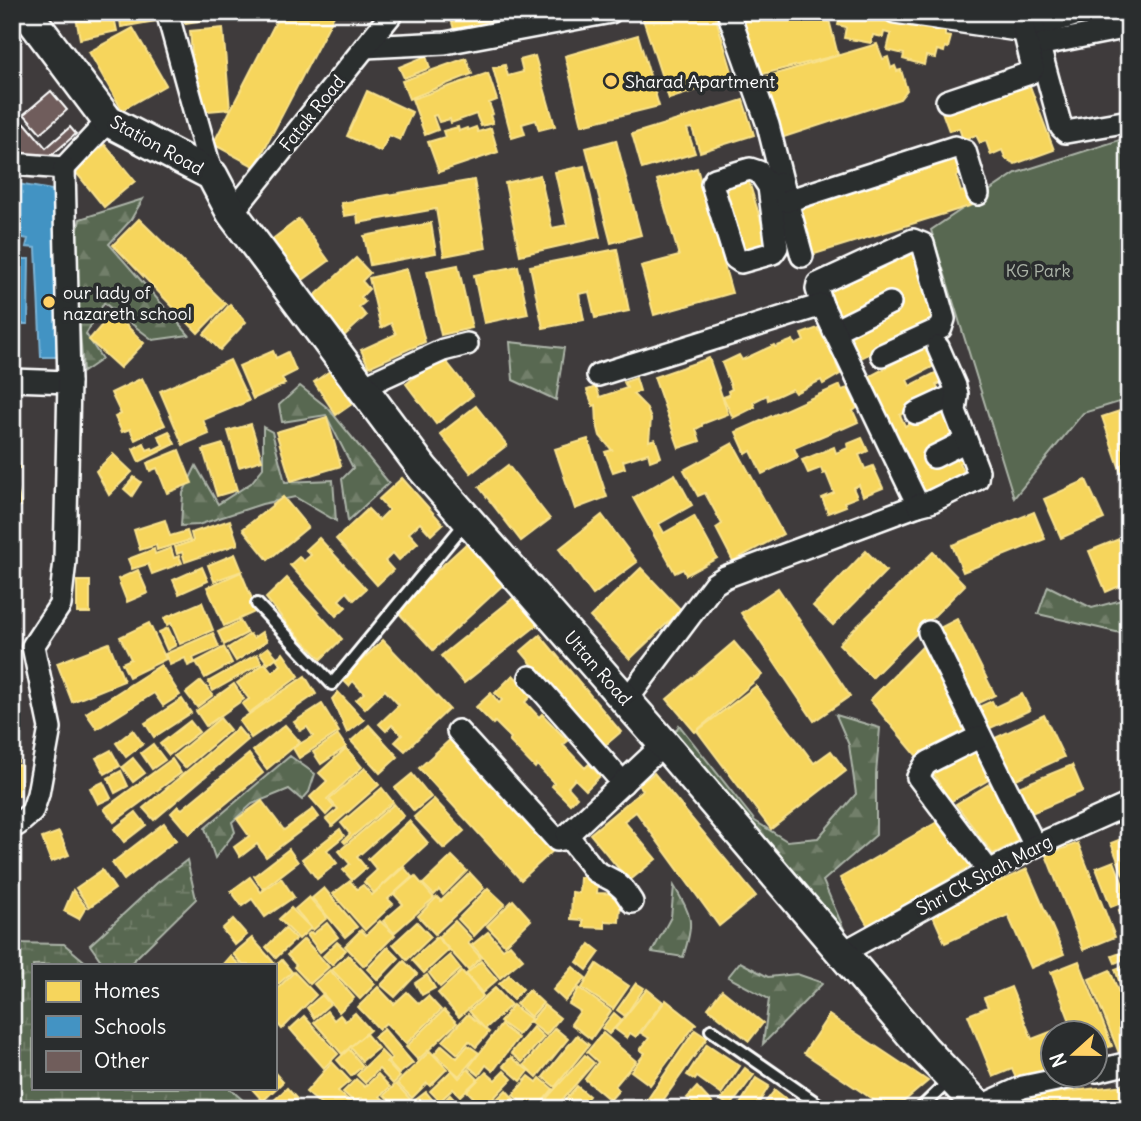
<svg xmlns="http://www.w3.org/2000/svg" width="1141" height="1121" font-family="Delius,sans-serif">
  <defs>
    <pattern id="forest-firs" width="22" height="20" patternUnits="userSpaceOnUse" patternTransform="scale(1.75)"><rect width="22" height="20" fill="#596851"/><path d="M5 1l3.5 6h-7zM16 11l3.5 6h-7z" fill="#727f6b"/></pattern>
    <pattern id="wetland-marsh" width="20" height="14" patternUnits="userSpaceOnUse" patternTransform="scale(1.75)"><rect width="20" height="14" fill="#596851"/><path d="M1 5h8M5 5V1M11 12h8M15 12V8" fill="none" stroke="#727f6b"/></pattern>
  </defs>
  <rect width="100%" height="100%" fill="#3f3b3c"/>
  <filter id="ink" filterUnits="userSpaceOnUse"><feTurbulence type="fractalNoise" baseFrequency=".0143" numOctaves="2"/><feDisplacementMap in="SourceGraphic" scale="14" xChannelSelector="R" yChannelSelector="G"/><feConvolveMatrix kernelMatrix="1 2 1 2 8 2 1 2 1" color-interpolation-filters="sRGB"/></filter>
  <g filter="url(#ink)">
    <path fill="#596851" stroke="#acb4a8" stroke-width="2" d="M1129,137V399L1083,413L1014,498L931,230L1016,173Z"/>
    <g fill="url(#forest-firs)" stroke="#acb4a8" stroke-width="2">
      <path d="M143,199L130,221L109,244L189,335L153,340L104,303L86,334L102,359L83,372L74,248L80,219Z"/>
      <path d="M510,342L564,348L556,400L513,380Z"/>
      <path d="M300,386L329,409L389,483L348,521L342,479L353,468L326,415L282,422L279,405Z"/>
      <path d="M263,427L272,432L285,482L333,480L336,521L295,497L262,504L198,525L181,526L183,493L196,466L218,504L251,483L263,468Z"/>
      <path d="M1048,586L1092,608L1129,598V635L1038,614Z"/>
      <path d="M836,715L880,728L876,774V835L823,881L852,948L670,741L679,725L755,821L787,841L818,838L856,794L849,745Z"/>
      <path d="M290,756L315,774L309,792L302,800L289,789L252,804L232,822L235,832L215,858L205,828Z"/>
      <path d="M674,886C692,917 695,921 683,957L652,952L671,917Z"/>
      <path d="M740,962L768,977L797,974L823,983L763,1044L769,999L728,977Z"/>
    </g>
    <g fill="url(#wetland-marsh)" stroke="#acb4a8" stroke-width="2">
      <path d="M187,860L196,899L129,965H104L90,945L157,883Z"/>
      <path d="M12,943L64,944L89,965H33V1088H229L253,1109H12Z"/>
    </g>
    <g fill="#f6d55c" stroke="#f9e28d" stroke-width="2">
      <path d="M75,12H113L117,31L80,39Z"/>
      <path d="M119,12H154L156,21L121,27Z"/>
      <path d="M183,12H232V15L185,23Z"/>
      <path d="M281,12H336L255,167L213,144Z"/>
      <path d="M449,12H492L495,22L455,33Z"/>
      <path d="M654,12H714L734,78L669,99L642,16Z"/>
      <path d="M765,12H827L838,55L755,76L740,19Z"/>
      <path d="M841,12L901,23L902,21L945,30V36L951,37L948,48L945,47L944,52L937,50L935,58L926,56L924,65L903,59L904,54L887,50L891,34L884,32L883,37L873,35L871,43L844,38L846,27L838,25Z"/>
      <path d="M952,12H1013V21Z"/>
      <path d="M133,28L166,85L122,110L89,52Z"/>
      <path d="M223,28L230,109L197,112L190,31Z"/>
      <path d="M638,35L659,106L582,125L565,56Z"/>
      <path d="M877,44L883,59L888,57L891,68L895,66L897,71L901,70L907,90L900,99L781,138L762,78Z"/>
      <path d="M426,56L430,68L404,78L399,67Z"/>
      <path d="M535,56L555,126L539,130L536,120L522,124L525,134L512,138L493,68L505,65L508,76L523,72L520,60Z"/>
      <path d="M466,58L472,74L409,99L402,81Z"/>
      <path d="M488,73L497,100L489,103L493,114L490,115L493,123L481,126L476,114L451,123L450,119L439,122L436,115L433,116L438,130L425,135L412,99Z"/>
      <path d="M1027,78L1054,150L1015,164L1006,159L1002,150L991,155L986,141L980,143L976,135L963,140L959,128L949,131L941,109Z"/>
      <path d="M367,91L412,112L400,140L389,135L381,152L347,136Z"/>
      <path d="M743,100L754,135L700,152L692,128L687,129L695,153L642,169L632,134Z"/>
      <path d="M458,127L459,131L467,128L468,130L476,127L478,132L491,128L498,152L439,172L428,142L445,137L443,131Z"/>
      <path d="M616,140L641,235L611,243L586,148Z"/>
      <path d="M105,145L135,181L104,207L74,170Z"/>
      <path d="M960,156L965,173L956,176L961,192L971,189L976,204L805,257L799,237L809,234L806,225L797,228L792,209Z"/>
      <path d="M584,166L600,237L520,255L505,183L540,175L552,228L567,225L555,172Z"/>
      <path d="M697,168L732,293L654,315L641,266L679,256L657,180Z"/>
      <path d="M747,175L769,248L742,256L715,184Z"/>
      <path d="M474,180L486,248L444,256L436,209L358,223L357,214L344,216L341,203Z"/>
      <path d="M139,219L226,304L198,333L113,245Z"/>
      <path d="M299,219L329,261L300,282L270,241Z"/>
      <path d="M431,223L436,253L370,265L364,236Z"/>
      <path d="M914,247L940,319L859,359L823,286Z"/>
      <path d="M617,249L629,311L595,318L589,292L579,294L584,320L543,328L530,266Z"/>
      <path d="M356,258L370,273L362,281L369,289L361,297L365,302L359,307L366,316L344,336L311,299Z"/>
      <path d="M458,265L472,328L441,335L427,271Z"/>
      <path d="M518,266L528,314L484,323L474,275Z"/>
      <path d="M407,269L425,342L369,367L361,350L396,334L391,323L381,328L369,278Z"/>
      <path d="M230,304L246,322L220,350L204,334Z"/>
      <path d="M113,312L144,343L120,368L89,340Z"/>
      <path d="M818,328L824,339L827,338L839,361L836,364L840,374L823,384L821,380L795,393L792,389L768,400L767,395L753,402L755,407L733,418L723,397L729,395L728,391L732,389L722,363L739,355L742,360L774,345L775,347L793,340L795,345L804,341L801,334Z"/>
      <path d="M926,346L936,365L907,380L910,386L939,371L945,381L936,385L940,393L900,415L905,426L942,406L959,439L957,450L963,461L959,463L968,480L930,501L865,379Z"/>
      <path d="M273,351L276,358L288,352L296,371L282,378L285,384L253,399L239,366Z"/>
      <path d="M442,356L473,395L436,424L406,384Z"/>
      <path d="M709,358L728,414L702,424V426L696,429L700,441L679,448L654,377Z"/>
      <path d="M230,360L249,401L203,420L209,434L183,445L160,391Z"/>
      <path d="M330,371L352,404L336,415L314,382Z"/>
      <path d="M142,378L165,425L135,440L130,429L122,432L115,417L121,414L111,393Z"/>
      <path d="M636,378L640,391L633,394L646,407L651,419L649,441L655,439L661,457L650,461L648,453L623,461L625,468L613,472L605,452L612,450L600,436L597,424L596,405L593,406L587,390L596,387L600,397L627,388L624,382Z"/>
      <path d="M840,385L842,390L848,388L857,408L853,411L858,422L842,429L841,428L794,448L798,457L762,474L751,451L746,454L736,432Z"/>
      <path d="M476,406L507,445L471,473L440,434Z"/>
      <path d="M1129,408V496L1102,417Z"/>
      <path d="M327,417L341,466L291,481L276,432Z"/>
      <path d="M251,424L262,460L239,467L228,431Z"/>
      <path d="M169,431L175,444L139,462L133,449L144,443L147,450L152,448L153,450L163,445L158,436Z"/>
      <path d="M862,438L868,451L859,455L865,469L873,466L883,488L863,496L859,485L853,488L857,497L844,502L846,506L828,513L822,498L834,493L826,473L823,474L821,468L808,473L802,460L834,447L836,453L848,448L847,444Z"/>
      <path d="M588,439L607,497L575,509L555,449Z"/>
      <path d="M733,443L783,534L733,561L716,528L722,524L705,493L698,496L684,470Z"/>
      <path d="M223,444L237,490L217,496L203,450Z"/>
      <path d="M17,448L20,468L12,469V449Z"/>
      <path d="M179,450L192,483L167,493L157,468L150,471L147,463Z"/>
      <path d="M113,454L132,472L109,495L96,471Z"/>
      <path d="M508,465L550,519L521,541L479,487Z"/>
      <path d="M675,474L692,505L659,524L664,533L694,516L717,558L686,575L683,569L675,573L633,498Z"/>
      <path d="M134,477L141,482L132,496L124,489Z"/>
      <path d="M402,478L443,524L431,535L420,523L409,533L418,543L399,560L393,553L385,561L393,570L377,585L336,539L368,509L379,520L389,510L379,499Z"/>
      <path d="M1086,480L1104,519L1061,538L1044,499Z"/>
      <path d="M17,488L21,506L12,508V489Z"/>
      <path d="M283,497L308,527L268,560L243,529Z"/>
      <path d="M1034,512L1045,539L963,572L952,545Z"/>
      <path d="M602,515L637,562L593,595L559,549Z"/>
      <path d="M165,520L170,536L187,531L190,540L157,550L156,545L140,550L134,530Z"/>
      <path d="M230,520L238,544L185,562L182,552L177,554L175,547L193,541L191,533Z"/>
      <path d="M1129,535V582L1106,592L1089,551Z"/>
      <path d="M319,538L366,589L354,600L347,592L339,600L346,607L336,616L290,565L299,557L304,561L311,555L306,550Z"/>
      <path d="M466,544L503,585L433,650L395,609Z"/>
      <path d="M171,548L174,558L179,556L182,563L152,574L148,564L132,569L128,559L154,549L155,554Z"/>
      <path d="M866,551L886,571L833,625L813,606Z"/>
      <path d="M933,552L965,585L872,678L839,644Z"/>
      <path d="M235,554L242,571L214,581L208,565Z"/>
      <path d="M202,567L208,581L179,594L173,580Z"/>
      <path d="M641,568L681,610L630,659L590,617Z"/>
      <path d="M138,570L148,593L127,602L118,579Z"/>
      <path d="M241,572L257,611L224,626L207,587Z"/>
      <path d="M287,578L342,639L321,659L288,625L266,598Z"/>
      <rect x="77" y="581" width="13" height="32"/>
      <path d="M778,588L850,696L814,721L741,613Z"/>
      <path d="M522,591L545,619L464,683L441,656Z"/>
      <path d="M202,602L213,630L180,644L171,623L167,625L164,618Z"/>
      <path d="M957,619L995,695L972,706L934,631Z"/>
      <path d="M240,621L247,633L224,645L218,632Z"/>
      <path d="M149,623L166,659L129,677L122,663L131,659L120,637Z"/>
      <path d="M168,628L176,645L167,650L159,632Z"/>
      <path d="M262,632L267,641L236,661L228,648L250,634L253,638Z"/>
      <path d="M213,633L219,647L193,658L195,663L188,666L185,658L170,665L165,654Z"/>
      <path d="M540,635L621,732L602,748L521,651Z"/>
      <path d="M383,640L449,709L405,751L395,742L402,735L392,725L386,731L379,724L399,705L385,690L365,709L356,700L364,693L353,681L349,686L342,679Z"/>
      <path d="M734,642L762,675L695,732L667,699Z"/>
      <path d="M109,643L124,681L72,702L57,663Z"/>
      <path d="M925,644L968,733L920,760L870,700Z"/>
      <path d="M224,647L232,663L205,678L196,662Z"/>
      <path d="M268,647L277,657L268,664L260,653Z"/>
      <path d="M283,653L299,676L249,713L242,704L249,699L237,683L265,663L272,672L281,665L276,658Z"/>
      <path d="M257,654L262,663L213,691L208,682Z"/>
      <path d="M161,665L180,695L163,706L154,693L97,729L86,713Z"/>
      <path d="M513,675L532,695L525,702L539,717L542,714L568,741L563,745L585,768L589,764L600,776L586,790L575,779L568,787L577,797L570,804L552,786L554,783L537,765L535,768L509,741L511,738L495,722L493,724L476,707L491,693L499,703L502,700L495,693Z"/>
      <path d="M305,676L316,694L251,738L239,721Z"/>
      <rect x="12" y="677" width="3" height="22"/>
      <path d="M201,681L213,695L197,707L186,693Z"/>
      <path d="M234,684L244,699L206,726L196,711Z"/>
      <path d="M756,686L814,763L831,751L846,771L771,829L697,731Z"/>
      <path d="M338,692L364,720L347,733L332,699Z"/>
      <path d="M1022,694L1030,710L984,731L974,709L992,701L995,707Z"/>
      <path d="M182,699L191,713L154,737L145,723Z"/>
      <path d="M322,704L339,732L299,758L293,748L313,736L307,727L300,731L294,722Z"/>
      <path d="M1044,715L1064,757L1010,782L991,740Z"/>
      <path d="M220,718L230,730L185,768L174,756Z"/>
      <path d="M190,721L199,732L169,755L160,744Z"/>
      <path d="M285,725L300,742L267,769L253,751Z"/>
      <path d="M369,725L398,757L380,773L351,741Z"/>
      <path d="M12,727H16L18,762H12Z"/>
      <path d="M238,728L248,740L154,820L143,808Z"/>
      <path d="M133,730L143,744L126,757L116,743Z"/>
      <path d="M338,735L346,747L321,764L313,752Z"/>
      <path d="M453,737L555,849L521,880L419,768Z"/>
      <path d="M153,744L165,760L152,769L141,753Z"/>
      <path d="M346,748L362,767L327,799L334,807L326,815L310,797L327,781L319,773Z"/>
      <path d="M111,750L120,766L105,774L96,758Z"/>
      <path d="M975,750L992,778L950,802L933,773Z"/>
      <path d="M249,754L263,773L189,834L171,813L178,806L182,809Z"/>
      <path d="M133,758L145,773L133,782L122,767Z"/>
      <path d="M172,759L181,773L114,822L104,809Z"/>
      <path d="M12,765H20V796H14V810H12Z"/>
      <path d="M1072,765L1083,791L1027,815L1016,788Z"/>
      <path d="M365,768L379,785L332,826L326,819L338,809L329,799Z"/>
      <path d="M121,771L128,786L115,793L108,778Z"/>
      <path d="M654,773L756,896L719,926L636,812L624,821L656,859L629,881L590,834L643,790L639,785Z"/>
      <path d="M412,774L431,797L414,811L395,788Z"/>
      <path d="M103,782L111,798L98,804L90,788Z"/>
      <path d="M991,783L1018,841L993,854L956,804Z"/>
      <path d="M382,788L393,802L345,843L343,841L350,834L341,823Z"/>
      <path d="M434,799L464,831L444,849L414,817Z"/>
      <path d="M262,801L284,830L313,809L319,817L266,857L257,844L240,857L234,847L249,836L237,819Z"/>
      <path d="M394,804L404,816L357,857L366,868L352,880L343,870L350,864L339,851Z"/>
      <path d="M136,812L146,825L124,842L114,829Z"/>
      <path d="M944,818L971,866L868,926L840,878Z"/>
      <path d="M409,821L428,843L374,893L364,882L377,870L368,859Z"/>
      <path d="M164,823L176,840L124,880L112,863Z"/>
      <path d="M340,829L344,836L327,850L337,863L317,879L302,859Z"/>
      <path d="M59,832L69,855L51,862L42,838Z"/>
      <path d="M1129,836V881L1126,882L1111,843Z"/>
      <path d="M1078,843L1115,937L1083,950L1046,855Z"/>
      <path d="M289,849L298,862L263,889L254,876Z"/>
      <path d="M452,856L467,871L443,895L439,890L434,895L423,884Z"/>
      <path d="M1114,861L1129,900L1111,907L1096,868Z"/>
      <path d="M404,867L412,877L388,899L393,904L365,930L333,894L350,881L357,889L363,885L372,895Z"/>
      <path d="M1027,869L1064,954L1031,968L1008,915L945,943L929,907L997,877L999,882Z"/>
      <path d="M102,870L115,889L89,907L76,888Z"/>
      <path d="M470,873L484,888L435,934L418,916L437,897L441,901Z"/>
      <path d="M415,876L434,898L394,933L383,921L403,904L394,894Z"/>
      <path d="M250,877L261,892L281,878L294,897L265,917L252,899L242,906L231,891Z"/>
      <path d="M580,877L598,879L597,893L621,894L619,922L605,921V928L583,927V920L571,919L572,892L579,893Z"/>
      <path d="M324,888L357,927L345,937L312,898Z"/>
      <path d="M488,888L505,904L474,936L458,919Z"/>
      <path d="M73,890L86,907L79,919L64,911Z"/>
      <path d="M309,897L327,918L313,930L295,909Z"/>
      <path d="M513,900L531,920L505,945L487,926Z"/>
      <path d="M1129,906V934L1119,910Z"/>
      <path d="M291,908L311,928L299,939L279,919Z"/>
      <path d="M233,919L247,935L235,945L222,929Z"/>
      <path d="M380,921L395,935L364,966L345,946L361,930L366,935Z"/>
      <path d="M455,921L472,939L468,943L481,958L468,970L438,937Z"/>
      <path d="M417,922L431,937L407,960L393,944Z"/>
      <path d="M327,923L338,937L320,952L307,935L311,932L313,934Z"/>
      <path d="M285,928L296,939L276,958L266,947Z"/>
      <path d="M488,932L503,949L510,944L523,959L500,978L472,945Z"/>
      <path d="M437,937L449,950L424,973L412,960Z"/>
      <path d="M252,938L276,965L282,960L292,972L275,987V965H243L233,954Z"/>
      <path d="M304,939L329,967L310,984L294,967L296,965L287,955Z"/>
      <path d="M337,942L346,950L332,965L323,956Z"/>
      <path d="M590,944L600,952L587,970L577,962Z"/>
      <path d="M388,947L399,958L378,980L367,969Z"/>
      <path d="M1129,950V957L1115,963L1112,956Z"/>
      <path d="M348,955L375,984L360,999L332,970Z"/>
      <path d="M450,955L461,969L440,987L429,973Z"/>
      <path d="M230,956L240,965H224L223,964Z"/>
      <path d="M404,961L417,974L395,997L381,985Z"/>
      <path d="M481,961L497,980L482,993L466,974Z"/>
      <path d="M1079,961L1112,1046L1096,1052V1034H1054V1069L1018,1083L1012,1069L993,1077L968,1015L988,1007L984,998L1011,987L1032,1039L1071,1024L1051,972Z"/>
      <path d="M597,964L629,986L613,1009L582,988Z"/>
      <path d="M1129,964V1007H1128L1115,969Z"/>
      <path d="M573,967L586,978L565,1001L553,990Z"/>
      <path d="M330,970L354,998L339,1012L314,984Z"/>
      <path d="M1110,970L1129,1019V1049L1119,1053L1089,979Z"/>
      <path d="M462,971L483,996L459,1017L438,993Z"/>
      <path d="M294,972L316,995L282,1029L275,1021V991Z"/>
      <path d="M427,975L435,988L422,995L415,983Z"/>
      <path d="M509,975L523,989L513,999L499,984Z"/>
      <path d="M636,983L644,988L625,1016L617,1010Z"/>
      <path d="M378,987L394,1004L407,992L419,1004L428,996L441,1010L406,1044L386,1023L379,1029L358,1007Z"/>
      <path d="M495,988L511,1005L485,1029L469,1011Z"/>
      <path d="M579,988L611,1011L591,1039L571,1024L580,1011L569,1004Z"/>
      <path d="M647,989L663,1002L636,1037L630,1033L627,1038L615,1029Z"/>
      <path d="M529,990L543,1003L531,1017L516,1004Z"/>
      <path d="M722,990L763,1023L749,1041L708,1008Z"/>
      <path d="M322,995L330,1004L314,1018L307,1008Z"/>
      <path d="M666,1000L696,1024L650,1085L631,1071L645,1053L640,1050L649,1038L641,1033Z"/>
      <path d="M513,1005L531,1019L518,1035L500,1022Z"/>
      <path d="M544,1005L560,1018L546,1035L530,1022Z"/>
      <path d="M444,1010L457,1023L418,1060L406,1047Z"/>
      <path d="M327,1011L334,1020L340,1015L345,1021L355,1013L370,1030L342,1054L314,1022Z"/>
      <path d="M614,1013L622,1020L609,1034L602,1028Z"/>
      <path d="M468,1014L489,1032L476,1047L469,1041L458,1054L443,1041Z"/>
      <path d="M829,1015L928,1081L895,1109H887L804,1053Z"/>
      <path d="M304,1016L338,1054L324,1068L290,1029Z"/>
      <path d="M501,1025L518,1038L493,1071L486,1065L479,1075L469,1067Z"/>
      <path d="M533,1027L544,1037L522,1062L511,1053Z"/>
      <path d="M555,1028L568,1039L537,1077L524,1065Z"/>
      <path d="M384,1029L413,1063L399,1074L388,1062L392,1058L374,1037Z"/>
      <path d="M695,1030L707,1038L657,1109H641Z"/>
      <path d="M603,1033L636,1061L615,1086L619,1090L610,1100L585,1079L598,1062L587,1052Z"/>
      <path d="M366,1034L378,1048L362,1061L350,1047Z"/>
      <path d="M577,1035L589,1045L555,1087L543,1077Z"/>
      <path d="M707,1044L740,1066L721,1094L697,1077L695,1080L687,1075Z"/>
      <path d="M442,1045L457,1058L468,1045L479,1053L459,1076L434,1054Z"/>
      <path d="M349,1049L363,1066L351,1076L337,1060Z"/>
      <path d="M381,1051L389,1059L386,1062L400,1077L393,1084L379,1069L365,1083L357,1075Z"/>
      <path d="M430,1051L447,1069L430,1086L427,1083L412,1098L397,1083Z"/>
      <path d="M585,1055L594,1063L555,1108L546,1099Z"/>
      <path d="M511,1057L529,1071L521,1081L503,1066Z"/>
      <path d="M332,1062L350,1081L338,1091L354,1105L350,1109H326L306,1092Z"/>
      <path d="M745,1068L754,1075L730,1107L721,1100Z"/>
      <path d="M468,1069L478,1079L460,1096L453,1089L440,1101L430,1091L452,1070L459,1078Z"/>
      <path d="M504,1071L512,1079L484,1108L467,1091L486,1072L495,1080Z"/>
      <path d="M275,1073L283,1082L263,1101L251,1088H275Z"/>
      <path d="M378,1074L390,1087L380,1096L384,1100L376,1109H372L361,1098L355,1103L343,1092L356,1079L365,1087Z"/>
      <path d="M529,1076L537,1082L540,1078L553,1089L543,1101L552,1109H529L513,1095Z"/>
      <path d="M756,1078L769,1086L755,1109H737Z"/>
      <path d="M396,1084L411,1100L401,1109H383L382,1107L389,1100L384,1095Z"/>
      <path d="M1124,1085L1127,1109H1020L1019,1097Z"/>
      <path d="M577,1086L589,1096L579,1109H566L561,1105Z"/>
      <path d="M697,1087L712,1103L706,1109H689L694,1104L687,1098Z"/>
      <path d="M287,1088L297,1099L287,1109H272L269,1105Z"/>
      <path d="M506,1090L521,1107L519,1109H487Z"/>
      <path d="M775,1090L794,1105L791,1109H760Z"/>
      <path d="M426,1092L436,1104L430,1109H412L409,1105Z"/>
      <path d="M450,1095L460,1106L457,1109H436Z"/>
      <path d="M467,1099L477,1109H458Z"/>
      <path d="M360,1102L369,1109H355Z"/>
    </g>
    <g fill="#4393c3" stroke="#7bb3d5" stroke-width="2">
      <path d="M12,183L58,191L61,357H41L36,248L26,247L28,239L19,237L20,225L12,224Z"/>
      <path d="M12,259H29L28,324H12Z"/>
    </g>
    <g fill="#705d5b" stroke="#fff" stroke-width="2">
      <path d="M51,91L67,110L41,133L24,114Z"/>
      <path d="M12,123L26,124L46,148L70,127L76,134L46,160L12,157Z"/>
    </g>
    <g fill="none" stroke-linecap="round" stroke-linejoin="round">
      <g stroke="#fff" stroke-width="16">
        <g id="lane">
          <path d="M257,604L332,684L466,522"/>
          <path d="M711,1030L825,1109"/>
          <path d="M920,1109L951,1079"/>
        </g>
      </g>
      <g stroke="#fff" stroke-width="26">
        <g id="street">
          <path d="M167,12L212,175"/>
          <path d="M728,12L768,125L787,201L802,256"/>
          <path d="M895,12L1024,31L1084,12"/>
          <path d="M1034,28L1061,127L1066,132L1129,121"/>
          <path d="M1043,44L1129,27"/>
          <path d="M365,47L445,43L611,12"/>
          <path d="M947,101L1030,73L1033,68L1024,31L1023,12"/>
          <path d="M12,164L64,168L108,121"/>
          <path d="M769,187L777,247L773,253L741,262L735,258L712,184L715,179L750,169L759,172L769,187L782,183"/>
          <path d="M787,201L955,147L965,151L978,194"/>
          <path d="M232,213L393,12"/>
          <path d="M822,305L817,289L818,284L913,240L923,244L944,319L941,328L882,355"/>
          <path d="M834,331L890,303"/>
          <path d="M598,375L822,305L918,505L725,577L714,584L626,701"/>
          <path d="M12,380L69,382"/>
          <path d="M362,387L443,350L467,344"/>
          <path d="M916,413L957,394"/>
          <path d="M934,457L966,441"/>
          <path d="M918,505L930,502L977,479L978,471L955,411L957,396L955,386L938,347"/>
          <path d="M929,632L1035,846"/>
          <path d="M530,677L623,783"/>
          <path d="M458,731L557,840L563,839L664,744"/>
          <path d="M979,737L929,762L925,765L918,777L989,871"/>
          <path d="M12,824L17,825L32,812L38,794L50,728L33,646L60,605L65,561L69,382L64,168"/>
          <path d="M567,835L595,871L614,881L624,890L632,902"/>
          <path d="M842,953L1035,846L1129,804"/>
          <path d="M1096,1071L1129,1063"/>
          <path d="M979,1107L1023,1087L1076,1076"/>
        </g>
      </g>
      <g stroke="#fff" stroke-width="35">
        <path id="secondary" d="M26,12L108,121L212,175L232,213L423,469L664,744L924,1049L981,1109"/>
      </g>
      <use href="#lane" stroke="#2a2d2e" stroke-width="10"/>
      <use href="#street" stroke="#2a2d2e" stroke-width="21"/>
      <use href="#secondary" stroke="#2a2d2e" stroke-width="30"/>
    </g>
  </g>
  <g fill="#ffd166" stroke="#2a2d2e" stroke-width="2.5">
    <circle cx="611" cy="81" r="7"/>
    <circle cx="49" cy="302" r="7"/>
  </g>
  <g text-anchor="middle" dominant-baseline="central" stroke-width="7" stroke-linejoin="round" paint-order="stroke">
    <g font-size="18" fill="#fff" stroke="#2a2d2e" text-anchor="start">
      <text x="625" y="81">Sharad Apartment</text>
      <text x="63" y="292">our lady of<tspan x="63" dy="21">nazareth school</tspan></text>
    </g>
    <g font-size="18" fill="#fff" stroke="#2a2d2e">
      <text transform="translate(312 113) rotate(-51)">Fatak Road</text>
      <text transform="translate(157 145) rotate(29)">Station Road</text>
      <text transform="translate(598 668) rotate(49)">Uttan Road</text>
      <text transform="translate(984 875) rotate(-28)">Shri CK Shah Marg</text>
    </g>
    <g font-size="18" fill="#acb4a8" stroke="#2a2d2e">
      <text x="1038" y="270">KG Park</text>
    </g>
  </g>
  <rect width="1141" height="1121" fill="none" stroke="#2a2d2e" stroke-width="42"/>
  <rect x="21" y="21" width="1099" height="1079" fill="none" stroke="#fff" stroke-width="2.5" filter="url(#ink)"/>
  <rect x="32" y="964" width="245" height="126" fill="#2a2d2e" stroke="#7f8182" stroke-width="2"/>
  <rect x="46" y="981" width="35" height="21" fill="#f6d55c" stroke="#7f8182" stroke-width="2"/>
  <text x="94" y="998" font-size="21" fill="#ffffff">Homes</text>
  <rect x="46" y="1016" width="35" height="21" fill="#4393c3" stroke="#7f8182" stroke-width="2"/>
  <text x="94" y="1034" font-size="21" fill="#ffffff">Schools</text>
  <rect x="46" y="1051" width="35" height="21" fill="#705d5b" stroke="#7f8182" stroke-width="2"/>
  <text x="94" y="1068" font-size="21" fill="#ffffff">Other</text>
  <g transform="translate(1074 1054) rotate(249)"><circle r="33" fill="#2a2d2e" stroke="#7f8182" stroke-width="2"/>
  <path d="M0-5L12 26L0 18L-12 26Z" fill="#ffd166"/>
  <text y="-10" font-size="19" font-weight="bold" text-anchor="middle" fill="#ffffff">N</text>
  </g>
</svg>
